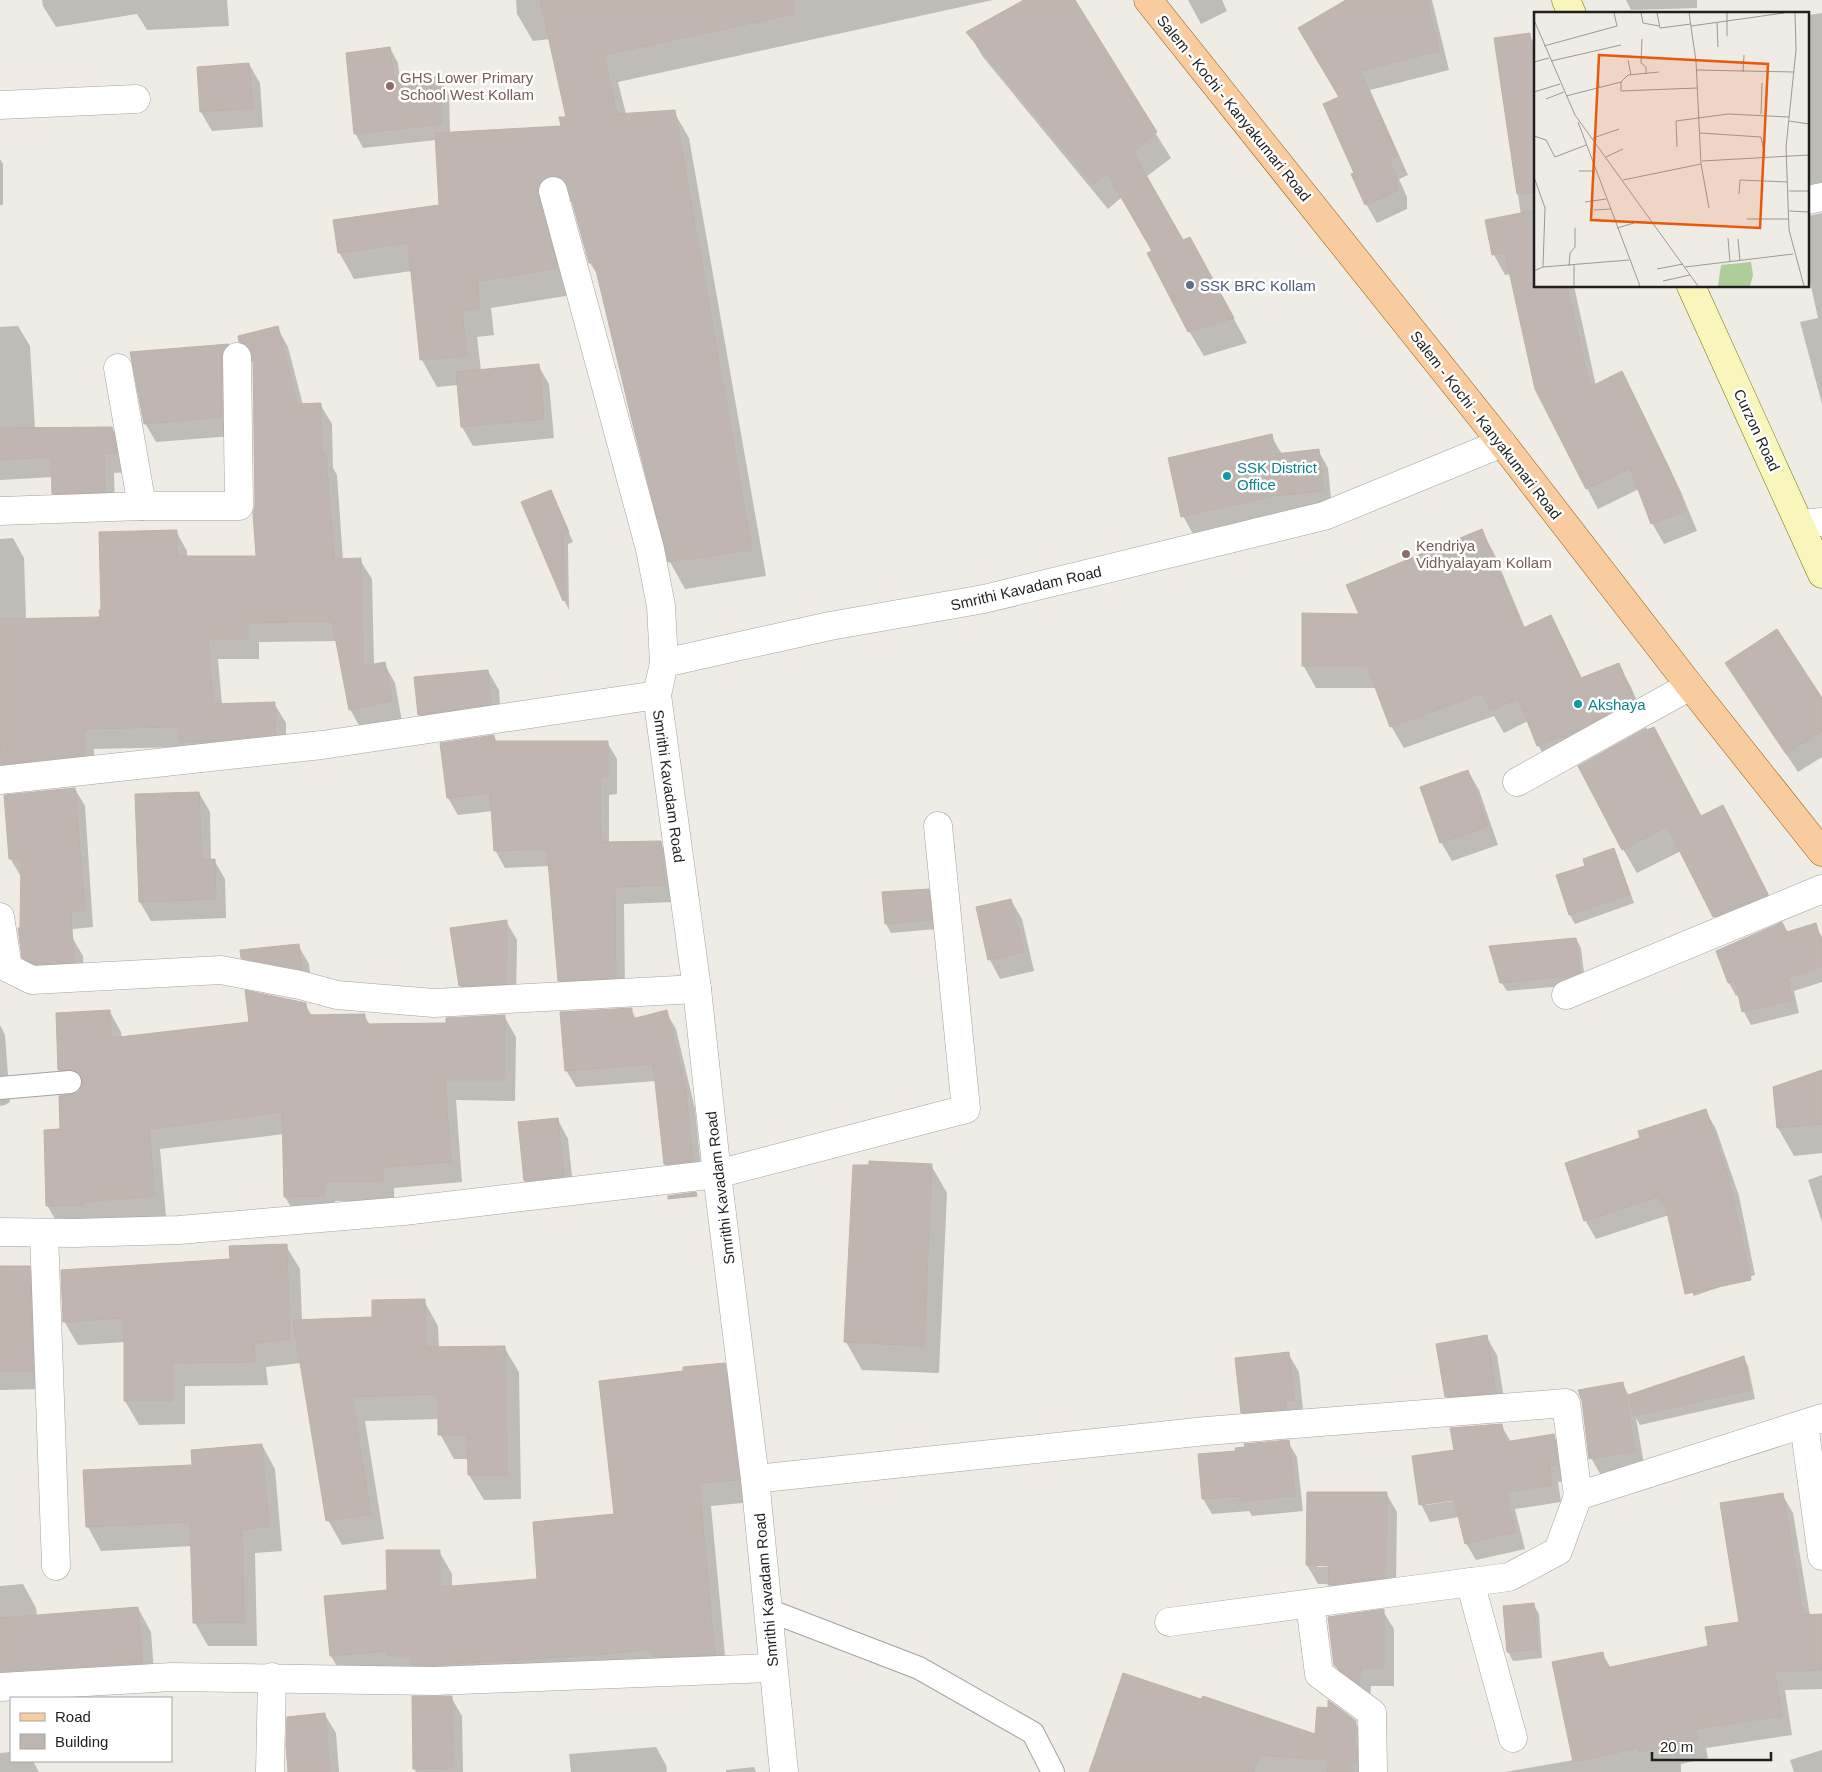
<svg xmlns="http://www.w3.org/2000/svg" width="1822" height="1772" font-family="Arial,sans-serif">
  <rect width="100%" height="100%" fill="#efebe5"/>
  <g fill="#0003" fill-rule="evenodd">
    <path d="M42,0H227L229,26L147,30L137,14L56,27L43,6Z"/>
    <path d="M516,0H993L618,82L626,114L674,112L689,138L766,576L685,589L670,562L634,425L599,277L590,263L574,202H565L572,295L491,308L494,335L477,337L481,371L538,365L549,384L554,438L473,446L462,427L458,385L437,387L422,360L412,271L354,279L339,252L440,206L436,140L363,148L355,133L390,48L398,63L400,79H440L449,93L450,133L562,127L567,118L550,39L533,41L517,14Z"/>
    <path d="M1027,0H1073L1171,158L1146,177L1182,241L1204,264L1247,343L1204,356L1189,331L1153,252L1122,197L1108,209L983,57L968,32Z"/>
    <path d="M1188,0H1222L1227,11L1201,24Z"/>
    <path d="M1348,0H1432L1449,70L1370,90L1408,175L1399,179L1407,197V209L1377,223L1366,204L1356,173L1340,98Z"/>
    <path d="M1626,0H1697V8L1631,10Z"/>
    <path d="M1822,13V205L1808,211V15Z"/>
    <path d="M1529,35L1536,46V286H1574L1596,386L1621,373L1633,393L1681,492L1697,531L1664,544L1652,523L1639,489L1598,509L1587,488L1511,274L1505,275L1494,255L1487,221L1521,215L1495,39Z"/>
    <path d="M249,64L260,83L263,127L212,131L201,112Z"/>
    <path d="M0,159L3,164V205H0Z"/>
    <path d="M1822,213V404L1800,322L1818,318L1808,273V216Z"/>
    <path d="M18,326L30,346L35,429L112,428L123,448L127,472L114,473L115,511L64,513L53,493V477L0,480V327Z"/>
    <path d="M277,327L288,347L303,405L320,404L332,424L333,468L337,475L343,560H360L372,579L374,665L384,663L395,683L402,721L361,729L350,709L337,641L259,642V659H218L222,705L274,703L286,723V754L184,747L94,749L95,775H0V539L13,538L24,558L26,620L101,618L176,531L187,551V557H257L254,362H252L240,341Z"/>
    <path d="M229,345L239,363L232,436L156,442L145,423L131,353Z"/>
    <path d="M1271,436L1282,454L1318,450L1328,468L1332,508L1283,514L1193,534L1183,516Z"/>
    <path d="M555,501L573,542L568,544L569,610L564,600Z"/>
    <path d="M1481,531L1494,553L1525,628L1551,617L1563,639L1582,679L1618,664L1631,687L1646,722L1551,768L1538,745L1528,721L1504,733L1494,716L1404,748L1391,726L1377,688H1316L1303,665L1360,615Z"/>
    <path d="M488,671L499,690L501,723L430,733L419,714Z"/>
    <path d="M1738,682L1822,700V757L1798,772Z"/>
    <path d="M493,736L497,742H607L617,759V794L609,795V843L660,842L670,859L674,902L624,904L625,995L569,998L559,980L550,866L505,868L495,850L493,811L458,815L448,798L441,744Z"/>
    <path d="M1667,752L1701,817L1723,807L1781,919L1728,941L1681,851L1637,873L1623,849Z"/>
    <path d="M1468,771L1479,790L1498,845L1452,861L1441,842Z"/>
    <path d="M75,789L85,806L93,927L54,931L22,875H20L10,858Z"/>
    <path d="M199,793L210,812L211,861L214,860L225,879L226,918L151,921L140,902L137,795Z"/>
    <path d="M1613,850L1618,859L1634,903L1575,924L1570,915L1558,876L1587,867Z"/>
    <path d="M928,890L933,899L936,929L891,933L886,924Z"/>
    <path d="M1011,900L1022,919L1034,971L1000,979L990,960L977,908Z"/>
    <path d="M506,921L517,940L516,1002L472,1005L461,986Z"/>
    <path d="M1815,925L1822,937V982L1794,991L1799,1013L1751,1025L1744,1012L1739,995L1736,996L1729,983L1718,951L1787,934Z"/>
    <path d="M72,937L83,956L84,981L35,976L23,957Z"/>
    <path d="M1576,939L1581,948L1585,981L1576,985L1507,991L1501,982Z"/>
    <path d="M298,945L309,964L312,988L254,977L242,958Z"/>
    <path d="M305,1004L312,1016L364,1015L370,1025L447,1024L504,1016L516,1037L515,1101L456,1100L462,1182L394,1188V1201H335V1217H297L285,1197L284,1134L160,1149L166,1216L59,1226L47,1205L62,1130L78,1094L81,1090H71L59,1069L110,1012L121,1032L122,1038L250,1024Z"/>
    <path d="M631,1009L636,1019L666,1012L676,1029L695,1109L702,1178L675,1181L665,1164L656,1081L576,1087L566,1070Z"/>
    <path d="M0,1025L5,1035L10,1102L5,1105L0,1106Z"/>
    <path d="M1822,1071V1153L1794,1156L1778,1128Z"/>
    <path d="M1705,1110L1716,1129L1739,1196L1755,1275L1694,1296L1683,1277L1669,1215L1596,1239L1585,1220Z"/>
    <path d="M558,1120L568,1139L574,1195L536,1200L525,1181Z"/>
    <path d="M931,1165L947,1193L939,1373L862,1370L846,1342Z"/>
    <path d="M1822,1175V1222L1808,1180Z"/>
    <path d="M286,1246L300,1269L302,1321L373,1319L424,1301L438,1326L439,1348L504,1347L519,1372L521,1499L484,1500L469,1475V1459H454L440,1434L439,1419L365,1421L384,1539L342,1545L328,1520L301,1363L266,1367L268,1385L185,1386V1424L139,1425L125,1401L126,1342L78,1345L64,1321L231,1261Z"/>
    <path d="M0,1267H29L40,1286L43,1389L0,1390Z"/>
    <path d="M1486,1336L1497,1355L1506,1411L1457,1415L1446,1396Z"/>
    <path d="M1288,1353L1299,1372L1304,1418L1253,1431L1242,1412Z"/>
    <path d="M1743,1357L1748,1366L1755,1399L1640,1425L1636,1418L1645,1470L1602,1477L1591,1458L1623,1384L1629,1396Z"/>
    <path d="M724,1364L737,1387L752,1502L711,1506L727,1677L344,1678L331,1656L388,1591L439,1551L452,1574V1587L539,1580L616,1515L685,1372Z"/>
    <path d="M1501,1425L1511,1442L1554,1436L1564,1453L1567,1481L1558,1482L1561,1502L1515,1509L1525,1549L1476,1560L1466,1543L1459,1517L1430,1522L1421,1504ZM1460,1498V1500L1426,1505V1503Z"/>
    <path d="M1288,1442L1297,1457L1303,1511L1252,1516L1249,1511L1212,1514L1203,1499L1237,1452Z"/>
    <path d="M262,1445L275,1469L282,1551L255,1553L257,1646H208L195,1623L192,1546L101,1551L88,1527L85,1472L193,1466Z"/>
    <path d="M1386,1493L1397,1512L1396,1585L1341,1604L1329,1584H1318L1307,1565ZM1317,1564H1335V1567H1317Z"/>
    <path d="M1782,1494L1793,1513L1810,1616H1822V1689L1785,1690L1792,1735L1706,1748L1708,1758L1681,1764V1772H1505L1574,1760L1602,1653L1611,1668L1709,1647L1740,1623Z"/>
    <path d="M23,1584L36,1608L37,1616L138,1608L151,1632L155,1686L0,1700V1586Z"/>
    <path d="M1534,1605L1539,1614L1542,1658L1513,1661L1508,1652Z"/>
    <path d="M1383,1611L1394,1629V1686H1371L1370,1702L1346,1684L1335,1665Z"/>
    <path d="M451,1697L462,1716L463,1772H416L414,1768Z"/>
    <path d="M325,1715L336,1733L339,1772H290Z"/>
    <path d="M1355,1722L1374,1755L1373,1772H1090L1316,1736Z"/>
    <path d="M656,1747L666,1765L667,1772H571L569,1754Z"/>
    <path d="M1822,1750V1772H1794L1790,1760Z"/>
    <path d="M11,1752V1761H33L39,1772H0V1753Z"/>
    <path d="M754,1767L756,1772H726V1770Z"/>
  </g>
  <g fill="#c0b6b1" stroke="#c0b1a8">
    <path d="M540,0H793L794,14L604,55L617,114L675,110L752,550L668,562L633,425L594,262L589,263L568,187L564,180L557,176H548L542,180L538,187V195L558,268L477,282L480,308L462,311L467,356L420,360L408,243L338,253L333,220L439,205L435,133L561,126L559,117H566Z"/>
    <path d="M1024,0H1075L1157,132L1133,152L1183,240L1190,237L1234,318L1188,332L1147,253L1152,251L1107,173L1093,184L966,32Z"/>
    <path d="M1346,0H1427L1439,51L1360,71L1398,156L1389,161L1397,178V191L1365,205L1351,174L1354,173L1323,104L1339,97L1298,28Z"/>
    <path d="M1530,33L1536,79V192L1517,194L1494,38Z"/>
    <path d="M390,47L394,78L441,77L442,124L354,134L346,53Z"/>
    <path d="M249,63L253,108L200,112L197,67Z"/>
    <path d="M1536,210V286H1567L1590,387L1622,371L1670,470L1686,511L1651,524L1630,468L1586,489L1535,389L1505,253L1492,255L1485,220Z"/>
    <path d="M278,326L297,404L321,403L322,454H326L334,559L361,558L363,666L385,662L392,701L349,710L332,621L248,623V639H208L213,704L275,702V734L210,741L180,742L179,727L84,729V755L2,764L0,742V619L100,617L99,610H101L99,532L177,530V556H256L253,513L255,506L253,357L250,349L245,344L239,342L238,336Z"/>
    <path d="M229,344L223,350L221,357L222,417L144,424L130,352Z"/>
    <path d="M539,364L544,419L461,427L456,372Z"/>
    <path d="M112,427L117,453L104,454L105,492L52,494L51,457L0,460V428Z"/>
    <path d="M1272,434L1276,454L1319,449L1323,491L1273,496L1181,517L1168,458Z"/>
    <path d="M551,490L569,532L563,535L565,600L563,601L521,502Z"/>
    <path d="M1482,529L1523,628L1551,615L1581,678L1619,663L1634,699L1563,738L1562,736L1537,746L1518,698L1490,711L1482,693L1390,727L1367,666H1302V613L1359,614L1346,585Z"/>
    <path d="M1777,629L1822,698V731L1786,754L1725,663Z"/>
    <path d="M488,670L491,704L418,715L414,677Z"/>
    <path d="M1654,727L1701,816L1723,805L1768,894L1713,917L1667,826L1622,850L1578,766L1646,728L1647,730Z"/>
    <path d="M494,735L495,741H608V777L600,778L601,842L661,841L665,885L615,887L616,978L558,981L547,849L494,851L490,793L447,798L440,743Z"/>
    <path d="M1468,770L1488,826L1440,843L1420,787Z"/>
    <path d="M75,788L85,910L71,911L74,962L35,964L22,958L18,928H20L21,858L9,859L4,795Z"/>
    <path d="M199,792L202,860L215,859L216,899L139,902L135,794Z"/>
    <path d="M1614,848L1630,894L1569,915L1556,875L1585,866L1583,859Z"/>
    <path d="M929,889L932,920L885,924L882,892Z"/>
    <path d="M1011,899L1024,952L988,960L976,907Z"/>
    <path d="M507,920L506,984L459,986L450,928Z"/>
    <path d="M1782,922L1787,932L1816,923L1822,943V967L1787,978L1793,1000L1742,1012L1735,981L1728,983L1716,951Z"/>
    <path d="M1576,938L1580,972L1570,976L1500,983L1489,946Z"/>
    <path d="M299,944L302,969L241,958L240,950Z"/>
    <path d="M245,990L306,1003L307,1015L365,1014V1024L446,1023V1018L505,1015L504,1080H445L451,1162L383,1167V1181H324V1196L284,1197L282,1112L149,1129L155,1196L84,1202V1205L46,1206L44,1130L60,1129L59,1096L77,1093L82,1088L83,1081L80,1074L75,1070H58L56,1013L110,1010L111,1038L249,1022Z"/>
    <path d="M632,1008V1019L667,1010L686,1091L693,1161L664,1164L653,1064L565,1071L560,1012Z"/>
    <path d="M1822,1070V1124L1777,1128L1773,1087Z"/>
    <path d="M1706,1109L1728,1176L1751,1280L1685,1294L1665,1203L1662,1204L1659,1196L1584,1221L1565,1163L1640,1138L1638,1131Z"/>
    <path d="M558,1118L564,1176L524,1181L518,1122Z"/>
    <path d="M869,1161L932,1164L924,1346L844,1342L853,1165H869Z"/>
    <path d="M696,1192L697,1196L668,1199V1196Z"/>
    <path d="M287,1244L290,1339L254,1343L255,1362L172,1363V1401H124V1318L63,1322L61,1270L230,1259L229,1246Z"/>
    <path d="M0,1266H30L33,1371H0Z"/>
    <path d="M425,1299L426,1347L505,1346L507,1475H468L467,1435H438V1394L352,1397L371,1514L326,1521L293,1320L372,1317V1300Z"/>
    <path d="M1487,1335L1496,1393L1445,1397L1436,1344Z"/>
    <path d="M1289,1352L1294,1400L1285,1401L1286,1409L1241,1413L1235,1358Z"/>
    <path d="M1744,1356L1750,1390L1634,1416L1628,1395Z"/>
    <path d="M725,1363L739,1480L699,1483L715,1655L654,1657L653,1649L596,1655L434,1665H412L411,1656H388V1651L330,1656L324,1596L387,1590L386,1550H440V1587L537,1579L533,1522L614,1514L599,1381L683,1371V1367Z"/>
    <path d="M1623,1382L1635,1451L1589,1459L1582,1401L1578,1390Z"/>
    <path d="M1502,1424L1505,1442L1554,1434L1558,1464L1549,1465L1552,1485L1506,1492L1516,1532L1465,1544L1454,1500L1419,1505L1412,1456L1454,1450L1450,1428Z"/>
    <path d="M1289,1440L1295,1496L1241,1501V1496L1202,1499L1198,1454L1236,1451L1235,1448L1245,1447L1244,1444Z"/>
    <path d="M262,1444L269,1527L242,1529L244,1622L193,1623L190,1522L86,1527L83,1470L192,1465L191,1450Z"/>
    <path d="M1307,1492H1387L1386,1566H1384V1578L1328,1585L1329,1566L1306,1565Z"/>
    <path d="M1783,1493L1803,1615L1822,1614V1670L1775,1672L1782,1716L1696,1729L1698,1739L1639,1752L1638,1748L1573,1762L1552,1662L1603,1652L1606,1668L1708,1646L1705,1627L1739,1622L1720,1503Z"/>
    <path d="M1534,1603L1538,1649L1507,1652L1503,1606Z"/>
    <path d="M138,1607L142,1663L0,1671V1618Z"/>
    <path d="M1384,1609V1668H1361L1359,1684L1334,1665L1328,1617Z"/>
    <path d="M1123,1673L1201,1699L1203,1696L1315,1734L1317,1707L1328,1708V1700L1356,1721L1354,1747L1357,1748V1762H1352V1772H1327V1760L1260,1755L1254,1772H1089Z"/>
    <path d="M412,1696H452L453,1768L413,1769Z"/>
    <path d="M325,1713L330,1772H288L286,1746L287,1717Z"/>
  </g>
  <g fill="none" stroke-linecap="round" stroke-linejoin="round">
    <g stroke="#a3a3a3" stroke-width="24">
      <g id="lane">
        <path d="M0,1088L70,1082"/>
        <path d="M768,1610L919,1668L1033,1733L1053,1772"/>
      </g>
    </g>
    <g stroke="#a3a3a3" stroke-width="29">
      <g id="street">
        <path d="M0,105L136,99"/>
        <path d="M553,191L650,549L661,606L664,663"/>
        <path d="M1808,200L1822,197"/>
        <path d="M118,368L142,506"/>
        <path d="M0,511L142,506H239L237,357"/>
        <path d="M1800,524L1822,522"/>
        <path d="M0,780L322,745L657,695"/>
        <path d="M1517,782L1690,686"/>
        <path d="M0,917L8,968L32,980L221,970L300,985L337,995L434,1003L697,989"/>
        <path d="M1566,995L1822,889"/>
        <path d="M0,1232L74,1233L179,1230L404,1211L717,1174L966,1109L938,826"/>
        <path d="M44,1233L56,1566"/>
        <path d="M1804,1424L1822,1556"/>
        <path d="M755,1479L1206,1431L1566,1403L1578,1496L1822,1418"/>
        <path d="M1470,1582L1513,1738"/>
        <path d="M1310,1604L1319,1674L1372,1713L1373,1772"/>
        <path d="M1169,1622L1509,1577L1558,1551L1578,1496"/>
        <path d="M0,1687L172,1677L434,1681L773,1668"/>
        <path d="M270,1772L272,1677"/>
        <path d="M784,1772L755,1479L717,1174L697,989L657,695L664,663L830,626L984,599L1324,516L1502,443"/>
      </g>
    </g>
    <g stroke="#707308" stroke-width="29">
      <g id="secondary">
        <path d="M1566,0L1572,14"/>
        <path d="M1691,286L1822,574"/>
      </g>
    </g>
    <g stroke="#955a04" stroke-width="29">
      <path id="primary" d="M1148,0L1502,443L1690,686L1822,852"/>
    </g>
    <use href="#lane" stroke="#fff" stroke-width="22"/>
    <use href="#street" stroke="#fff" stroke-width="28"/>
    <use href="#secondary" stroke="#f8f6ba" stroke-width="28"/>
    <use href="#primary" stroke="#f9cca0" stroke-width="28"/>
  </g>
  <g fill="#8d6e63" stroke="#fff" stroke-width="2">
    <circle cx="390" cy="86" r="5"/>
    <circle cx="1406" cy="554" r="5"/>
  </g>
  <circle fill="#5c6f8a" stroke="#fff" stroke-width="2" cx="1190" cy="285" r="5"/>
  <g fill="#0f9aa8" stroke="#fff" stroke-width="2">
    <circle cx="1227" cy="476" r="5"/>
    <circle cx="1578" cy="704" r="5"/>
  </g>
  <g text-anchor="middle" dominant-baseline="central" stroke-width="5" stroke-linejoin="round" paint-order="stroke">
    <g font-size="15" fill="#785e54" stroke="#fff" text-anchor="start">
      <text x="400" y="77">GHS Lower Primary<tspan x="400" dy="17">School West Kollam</tspan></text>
      <text x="1416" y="545">Kendriya<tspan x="1416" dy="17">Vidhyalayam Kollam</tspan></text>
    </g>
    <g font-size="15" fill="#1f1f1f" stroke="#fff">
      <text transform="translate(1234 108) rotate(51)">Salem - Kochi - Kanyakumari Road</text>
      <text transform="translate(1486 425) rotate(52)">Salem - Kochi - Kanyakumari Road</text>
      <text transform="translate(1757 430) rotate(65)">Curzon Road</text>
      <text transform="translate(1026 588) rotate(-13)">Smrithi Kavadam Road</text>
      <text transform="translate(669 786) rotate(82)">Smrithi Kavadam Road</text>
      <text transform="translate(720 1188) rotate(-97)">Smrithi Kavadam Road</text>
      <text transform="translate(766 1590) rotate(-95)">Smrithi Kavadam Road</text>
    </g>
    <g font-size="15" fill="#4e5e75" stroke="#fff" text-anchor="start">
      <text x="1200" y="285">SSK BRC Kollam</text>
    </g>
    <g font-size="15" fill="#0d838f" stroke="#fff" text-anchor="start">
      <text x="1237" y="467">SSK District<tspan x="1237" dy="17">Office</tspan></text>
      <text x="1588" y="704">Akshaya</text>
    </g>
  </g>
  <g transform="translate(1534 12)">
    <rect width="275" height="275" fill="#efebe5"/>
    <path d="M217,250L219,263L216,274H184L187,253Z" fill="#adcd9b"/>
    <path fill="none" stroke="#9c9996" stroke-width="1" d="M107,1L109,11L125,14M123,1L126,16L157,12M193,1V24M261,1L262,38L252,135L255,218L270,274M0,8L41,103L164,274M183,10L184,35M157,14L250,1M108,27L107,51L112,55V62M10,34L83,14L80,1M94,48L97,63M17,49L87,33M0,50L15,46M64,58L65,76M162,58L260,60M209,60L210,43M87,70L94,63L125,60M0,80L26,72M32,84L87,70V79L163,76M12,87L30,80M227,102L228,71M255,109L275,112M44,110L106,274M166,121L227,125L231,144M0,124L12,128L21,145L52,133M59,126L85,117M143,135L142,109L194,102L255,105M72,145L89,137M168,149L275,143M167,152L175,196M45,159H61M0,165L11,196L9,255M89,168L167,152L162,49L155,1M255,179H275M205,182L206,168L254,170M51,190L72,187M60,198L77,197M255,199L275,200M213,207H255M83,216L100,211M194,226L196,250M204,227L206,249M40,253V274M35,254L36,241L41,235V216M151,255L259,242M123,257L149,252M0,259L9,255L95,248M129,269L156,263"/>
    <path fill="#e8590c" fill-opacity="0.15" stroke="#e8590c" stroke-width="2.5" d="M65,43L234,52L226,216L57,208Z"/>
    <rect width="275" height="275" fill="none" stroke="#1f1f1f" stroke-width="2.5"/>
  </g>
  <rect x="10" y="1697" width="162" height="65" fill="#ffffff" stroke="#a5a5a5"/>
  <rect x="20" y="1713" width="25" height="8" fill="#f9cca0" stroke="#a5a5a5"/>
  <text x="55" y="1722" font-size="15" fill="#1f1f1f">Road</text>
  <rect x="20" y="1734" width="25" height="15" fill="#c0b6b1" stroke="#a5a5a5"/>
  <text x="55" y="1747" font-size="15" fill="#1f1f1f">Building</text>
  <path d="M1652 1752v8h119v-8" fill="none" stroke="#1f1f1f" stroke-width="2.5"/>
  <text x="1660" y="1752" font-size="15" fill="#1f1f1f" stroke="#ffffff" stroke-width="4" paint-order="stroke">20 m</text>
</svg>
